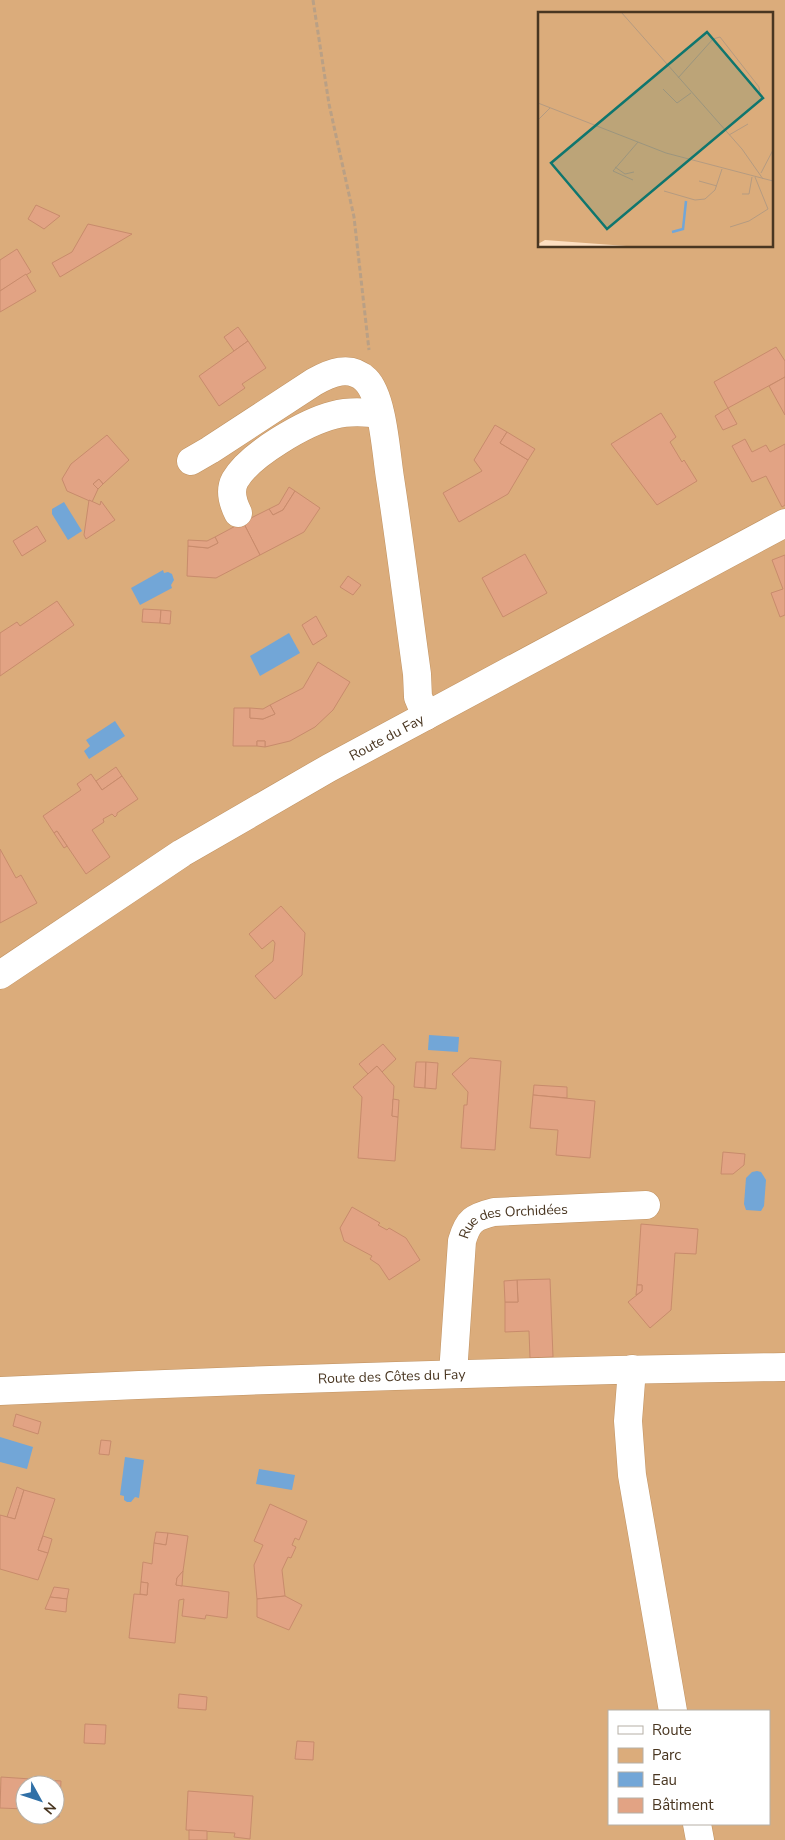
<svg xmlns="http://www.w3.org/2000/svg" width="785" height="1840" font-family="'Nunito Sans',sans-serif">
  <rect width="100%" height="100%" fill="#fddfc1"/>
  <path fill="#dbac7b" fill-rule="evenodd" d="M0,0H785V1840H0ZM539,14H771V246H539ZM609,1711H769V1824H609ZM25,1785H55V1815H25Z"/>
  <g fill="#72a6d7">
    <path d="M64,502L82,531L68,540L52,514V509Z"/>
    <path d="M163,570L164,573L168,572L172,574L174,580L171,585L172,588L140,605L131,588Z"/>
    <path d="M289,633L300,653L260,676L250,656Z"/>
    <path d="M115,721L125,736L89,759L84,751L90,746L86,740Z"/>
    <path d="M429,1035L459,1037L458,1052L428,1050Z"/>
    <path d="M757,1171L761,1172L766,1180L764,1206L761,1211L746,1210L744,1204L746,1178L752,1172Z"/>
    <path d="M0,1437L33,1447L27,1469L0,1462Z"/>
    <path d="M125,1457L144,1460L139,1498L135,1497L131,1502H127L124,1500V1496L120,1495Z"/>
    <path d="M259,1469L295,1475L292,1490L256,1484Z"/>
  </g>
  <g fill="#e2a384" stroke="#c88b6c">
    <path d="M36,205L60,216L44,229L28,219Z"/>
    <path d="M88,224L132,234L60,277L52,263L72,252Z"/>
    <path d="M17,249L31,272L0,291V260Z"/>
    <path d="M26,274L36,291L0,312V291Z"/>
    <path d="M238,327L248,341L234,351L224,337Z"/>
    <path d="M248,341L266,368L242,384L245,388L219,406L199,376Z"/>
    <path d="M776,347L785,361V377L728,408L714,382Z"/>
    <path d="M785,377V415L769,386Z"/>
    <path d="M728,408L737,424L723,430L715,416Z"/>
    <path d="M661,413L676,437L670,442L682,462L684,460L697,481L657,505L611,444Z"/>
    <path d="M495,425L507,432L500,443L528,460L508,494L459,522L443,493L482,471L474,460Z"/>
    <path d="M507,432L535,449L528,460L500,443Z"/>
    <path d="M107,435L129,460L103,484L99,479L93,484L98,489L92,502L67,491L62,479L71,464Z"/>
    <path d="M745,439L752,452L766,445L770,452L785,444V505L782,507L766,476L752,482L732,446Z"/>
    <path d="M99,479L103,484L98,489L93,484Z"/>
    <path d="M289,487L295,491L283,510L273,515L269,509L279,504Z"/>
    <path d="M295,491L320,508L304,532L260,555L243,522L269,509L273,515L283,510Z"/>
    <path d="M89,500L100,505L101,501L115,520L86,539L84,535Z"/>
    <path d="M243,522L260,555L216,578L187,576L188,546L208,548L218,543L215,537Z"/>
    <path d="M37,526L46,541L22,556L13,541Z"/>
    <path d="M215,537L218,543L208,548L188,546V540L207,541Z"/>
    <path d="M525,554L547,593L503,617L482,578Z"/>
    <path d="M785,555V615L780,617L771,593L783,589L772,560Z"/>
    <path d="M348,576L361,585L353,595L340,587Z"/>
    <path d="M57,601L74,625L0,676V633L17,622L20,626Z"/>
    <path d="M143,609L161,610L160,623L142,622Z"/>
    <path d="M161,610L171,611L170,624L160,623Z"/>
    <path d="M316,616L327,636L313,645L302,625Z"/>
    <path d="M318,662L350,682L333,710L315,727L290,741L265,747V741H257V746H233L234,708H250V718L263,719L275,714L270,705L303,688Z"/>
    <path d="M270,705L275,714L263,719L250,718V708L263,709Z"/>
    <path d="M257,741H265V747L257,746Z"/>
    <path d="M116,767L122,776L102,790L96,781Z"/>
    <path d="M91,774L102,790L122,776L138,799L117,813V815L115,817L112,814L103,819L104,822L92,830L110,857L86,874L57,831L54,833L43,816L81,790L77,784Z"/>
    <path d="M57,831L67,846L64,848L54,833Z"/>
    <path d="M0,849L16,878L21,875L37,903L0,923Z"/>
    <path d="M281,906L305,933L302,975L275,999L255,976L273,961L275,943L273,940L262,949L249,934Z"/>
    <path d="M383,1044L396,1059L382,1072L377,1066L368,1074L359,1064Z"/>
    <path d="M470,1058L501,1061L495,1150L461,1148L464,1105H467L468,1092L452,1074Z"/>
    <path d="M416,1062H426L425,1088L414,1087Z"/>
    <path d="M426,1062L438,1063L436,1089L425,1088Z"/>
    <path d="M377,1066L394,1086L392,1116L398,1117L395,1161L358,1158L362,1097L353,1087Z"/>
    <path d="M534,1085L567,1087V1098L533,1095Z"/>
    <path d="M533,1095L595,1101L590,1158L556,1155L558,1130L530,1128Z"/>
    <path d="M393,1099L399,1100L398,1117L392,1116Z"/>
    <path d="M723,1152L745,1154L744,1165L733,1174H721Z"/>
    <path d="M352,1207L380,1223L378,1225L387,1230L389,1228L406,1238L420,1260L389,1280L379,1265L370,1259L372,1256L344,1241L340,1228Z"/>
    <path d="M641,1224L698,1229L696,1254L675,1253L671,1310L650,1328L628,1302L642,1291V1285H637Z"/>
    <path d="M550,1279L553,1357L530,1358L529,1331L505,1332V1302H518L517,1280Z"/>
    <path d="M517,1280L518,1302H505L504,1281Z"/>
    <path d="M637,1285H642V1291L636,1295Z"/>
    <path d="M16,1414L41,1422L38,1434L13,1426Z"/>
    <path d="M101,1440L111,1441L109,1455L99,1454Z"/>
    <path d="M17,1487L24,1490L15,1519L7,1517Z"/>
    <path d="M24,1490L55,1499L38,1550L48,1553L38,1580L0,1569V1515L15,1519Z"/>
    <path d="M270,1504L307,1521L299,1540L295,1538L292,1545L296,1547L291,1558L288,1557L282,1570L285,1596L257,1599L254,1565L263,1545L254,1541Z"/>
    <path d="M156,1532L168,1533L166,1545L154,1543Z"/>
    <path d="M168,1533L188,1536L183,1571L177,1578L176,1585L229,1592L227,1618L206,1615L205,1619L182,1616L184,1599L179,1600L175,1643L129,1638L134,1594L147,1595L148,1583L141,1582L143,1562L152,1564L154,1543L166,1545Z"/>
    <path d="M43,1536L52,1539L48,1553L38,1550Z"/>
    <path d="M183,1571L182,1586L176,1585L177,1578Z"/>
    <path d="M141,1582L148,1583L147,1595L140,1594Z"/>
    <path d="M54,1587L69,1589L67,1599L50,1597Z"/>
    <path d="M285,1596L302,1605L289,1630L257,1617V1599Z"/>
    <path d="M50,1597L67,1599L66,1612L45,1609Z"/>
    <path d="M179,1694L207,1697L206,1710L178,1708Z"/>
    <path d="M85,1724L106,1725L105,1744L84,1743Z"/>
    <path d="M297,1741L314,1742L313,1760L295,1759Z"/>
    <path d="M1,1777L61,1781L59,1817L31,1815H55V1785H25V1809L0,1808Z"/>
    <path d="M188,1791L253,1796L250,1839L234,1837L235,1833L186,1830Z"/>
    <path d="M189,1830L207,1831V1840H189Z"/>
  </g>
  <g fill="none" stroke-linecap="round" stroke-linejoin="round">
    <g stroke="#c09261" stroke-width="29">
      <g id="minor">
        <path d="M191,461L210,450L314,382C330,373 350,364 366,380C383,397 386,453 390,478C400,543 408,609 417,674L418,697L426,716"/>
        <path d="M238,513C233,503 229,491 235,480C250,454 306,422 334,415C349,411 365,412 380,414"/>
        <path id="s1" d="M0,975L182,853L329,768L785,523"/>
        <path d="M632,1369L628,1421L632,1475L673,1711"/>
        <path id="s2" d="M453,1374L462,1241C468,1220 474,1217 494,1212L646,1205"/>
        <path id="s3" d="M0,1391C262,1379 523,1371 785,1367"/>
        <path d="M697,1824L700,1840"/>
      </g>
    </g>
    <path stroke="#baa085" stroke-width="3" stroke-dasharray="5 2.5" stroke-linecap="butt" d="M313,0L329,104L354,217L369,350"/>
    <use href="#minor" stroke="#fff" stroke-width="28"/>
  </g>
  <g text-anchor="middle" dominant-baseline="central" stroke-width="4.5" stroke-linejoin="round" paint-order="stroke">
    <g font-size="14" fill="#493621" stroke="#fff">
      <text stroke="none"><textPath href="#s1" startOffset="454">Route du Fay</textPath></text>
      <text stroke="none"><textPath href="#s2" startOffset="195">Rue des Orchidées</textPath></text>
      <text stroke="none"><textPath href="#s3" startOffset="392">Route des Côtes du Fay</textPath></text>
    </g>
  </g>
  <g transform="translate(538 12)">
    <rect width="235" height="235" fill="#fddfc1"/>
    <path d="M0,0H235V235H102L7,228L0,232Z" fill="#dbac7b"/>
    <path fill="none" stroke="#72a6d7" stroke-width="2.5" d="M134,220L145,217L148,189"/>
    <path fill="none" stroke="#b59b81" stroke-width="1" d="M83,0L204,137L225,167M140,66L175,27L182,25L221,75L222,82M125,77L139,91L153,81M0,91L128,141L235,169M0,108L12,96M191,123L210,112M77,155L87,162L96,160M223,161L235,138M95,168L75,159L100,130M161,169L179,174M126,179L157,188L167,187L177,178L184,157M204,182H211L214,165M192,215L211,209L230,197L217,165"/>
    <path fill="#0f766e" fill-opacity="0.15" stroke="#0f766e" stroke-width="2.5" d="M169,20L225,86L69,217L13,151Z"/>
    <rect width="235" height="235" fill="none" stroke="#493621" stroke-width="2.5"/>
  </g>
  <rect x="608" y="1710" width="162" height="115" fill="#ffffff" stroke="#b6afa6"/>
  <rect x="618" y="1726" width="25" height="8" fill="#ffffff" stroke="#b6afa6"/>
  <text x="652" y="1735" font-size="15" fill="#493621">Route</text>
  <rect x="618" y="1748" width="25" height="15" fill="#dbac7b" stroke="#b6afa6"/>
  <text x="652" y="1760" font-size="15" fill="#493621">Parc</text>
  <rect x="618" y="1772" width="25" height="15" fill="#72a6d7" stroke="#b6afa6"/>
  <text x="652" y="1785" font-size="15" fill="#493621">Eau</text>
  <rect x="618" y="1798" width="25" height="15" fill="#e2a384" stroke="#b6afa6"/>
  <text x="652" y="1810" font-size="15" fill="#493621">Bâtiment</text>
  <g transform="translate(40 1800) rotate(130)"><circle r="24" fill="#ffffff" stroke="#b6afa6"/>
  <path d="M0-4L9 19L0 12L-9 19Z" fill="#3070a7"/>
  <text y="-8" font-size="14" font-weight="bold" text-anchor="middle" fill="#493621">N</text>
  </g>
</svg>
